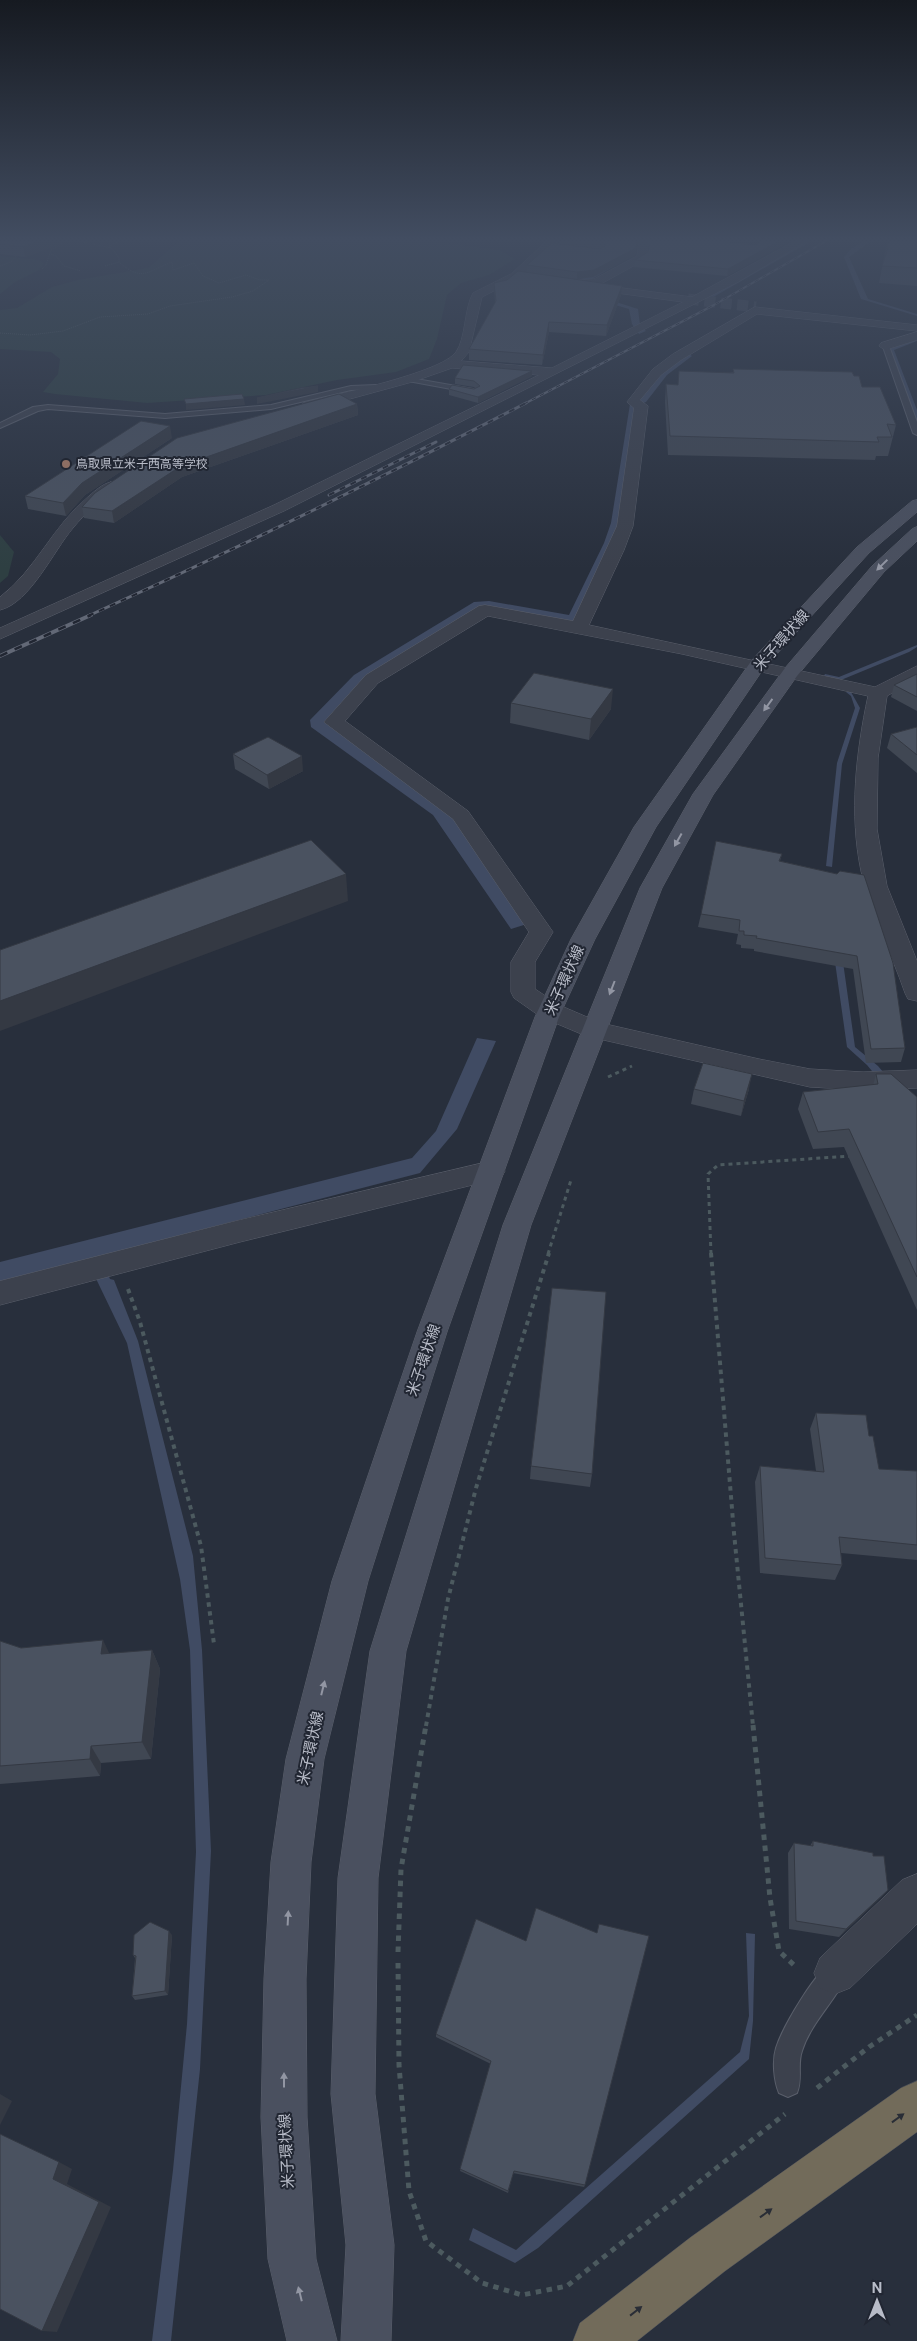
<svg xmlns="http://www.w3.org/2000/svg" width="917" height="2341" font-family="'Public Sans','Noto Sans JP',sans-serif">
  <rect width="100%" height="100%" fill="#282f3c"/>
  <g fill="#2e3f42">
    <path d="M179,241H427L499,250L515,259L489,275L461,283L447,295L437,339L429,359L396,372L337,380L266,395L147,403L55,394L43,392L58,374L60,359L51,352L0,349V310L17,308L52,287L78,280L148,268Z"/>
    <path d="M0,256L40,260L44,264L39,270L15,282L0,294Z"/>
    <path d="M0,535L14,552L8,576L0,583Z"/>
  </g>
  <g fill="#404b63">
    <path d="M864,241H871L849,257L868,299L917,314V316L861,299L844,257L851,249Z"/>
    <path d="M633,255L575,289L638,309L640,325L646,331L639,334L632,324L629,309L571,292L569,287L582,278Z"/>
    <path d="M917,338V341L894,350L917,410V421L889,347Z"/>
    <path d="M681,349L692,356L667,375L646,402L636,406L619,526L575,623L482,606L341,703L324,722L454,818L527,924L511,929L433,815L311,727L310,720L354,675L474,602L489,601L569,615L604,543L611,523L630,404L639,400L647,388L680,356L675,353Z"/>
    <path d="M917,645V647L909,652L841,680L824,676L825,674L839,677Z"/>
    <path d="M846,692H851L860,708L842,764L832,867L826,866L837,763L855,708L851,696Z"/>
    <path d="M835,962H843L855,1047L878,1066L905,1098L890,1093L867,1065L847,1047Z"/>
    <path d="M477,1038L496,1041L457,1129L420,1173L100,1256L110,1279L114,1280L138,1341L193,1556L202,1650L211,1851L200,2069L171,2341H152L173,2170L187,2024L196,1852L190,1650L180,1579L127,1343L87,1260L0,1282V1262L412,1158L436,1131Z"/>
    <path d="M746,1933L755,1934L753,2021L749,2059L538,2248L515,2263L469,2240L473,2228L516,2250L740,2052L749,2016Z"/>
  </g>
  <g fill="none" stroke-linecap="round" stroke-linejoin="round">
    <path stroke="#404b63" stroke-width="4.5" d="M707,298L807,241"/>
    <path stroke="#3e4451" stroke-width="11" stroke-dasharray="11 5.5" stroke-linecap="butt" d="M688,299L756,307"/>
    <g stroke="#5a5f6b" stroke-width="2">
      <g id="lane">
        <path d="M882,344L889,346L917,422V435L913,433Z"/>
        <path d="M405,377L473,389L477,391L473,393L408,381H405Z"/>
        <path d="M376,385L380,387L379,389L351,390L271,409L165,418L48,409L38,411L0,428V423L33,407L48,405L165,414L271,405L351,386Z"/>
        <path d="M835,1960L844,1964L848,1973C836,2001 811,2022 802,2051C797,2065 803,2079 797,2093L788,2097L779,2093C774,2081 772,2061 776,2048C782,2028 817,1968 835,1960Z"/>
      </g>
    </g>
    <g stroke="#5a5f6b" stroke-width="1">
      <g id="street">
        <path d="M547,241H558L519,278L482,297L469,352L461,361L552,368L683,302L580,288L577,282L578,280L594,279L637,256L639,241H649L646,259L599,285L692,297L795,241H807L738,282L284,511L0,639V628L274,505L539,375L452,368L412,382L313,409L308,410L301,406L303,403C333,395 441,373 456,352C466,338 464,309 473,293L511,274Z"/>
        <path d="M755,307L917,325V331L757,314L681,360L661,375L640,400L648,406L633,526L624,550L589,625L875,687L917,666V678L887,696L878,758L877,829L887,886L917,961V1001L908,999L905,993C891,952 870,913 861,871C849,814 856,752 868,696L682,654L488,616L378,683L345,721L468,811L553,932L535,962V989L559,1005L601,1023L759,1059L810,1069L863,1072L917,1070V1088L863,1090L810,1087L586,1036L541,1017L514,998L511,992V962L529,932L453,819L324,722L366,675L479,606L485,605L573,621L617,526L634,408L627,402L653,369L673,354Z"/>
        <path d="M917,332V340L885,350L879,346L881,343Z"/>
        <path d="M111,482L118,486L116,489C101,501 85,513 73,528C54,550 30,603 0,610V597C36,570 53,525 89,496C95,491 102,484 111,482Z"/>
        <path d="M491,1161L501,1164L505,1171L501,1178L240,1242L0,1305V1281L240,1220Z"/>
        <path d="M917,1874V1924L850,1988L835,1994L820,1988L814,1973L820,1958L902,1880Z"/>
      </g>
    </g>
    <g stroke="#5a5f6b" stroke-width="1">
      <g id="secondary">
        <path d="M917,500V512L869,553L764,668L656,827L595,939L559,1017L447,1332L368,1581L324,1759L311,1862L306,1979L307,2117L316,2259L337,2341H287L268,2259L261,2117L264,1979L271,1862L286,1759L332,1581L417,1332L535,1017L571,939L634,827L752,660L857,547L912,501Z"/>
        <path d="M917,527V541L884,572L797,676L713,795L662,888L531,1225L406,1651L378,1878L375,2094L394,2245L391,2341H341L346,2245L331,2094L338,1878L370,1651L503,1225L640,888L693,794L785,668L872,566L912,529Z"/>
      </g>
    </g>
    <g stroke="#474c58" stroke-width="1">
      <path id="highway" d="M917,2081V2132L725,2271L637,2341H573L580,2323L691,2237L901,2088Z"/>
    </g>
    <g stroke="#4c5a5f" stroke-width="1" stroke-dasharray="1 1" stroke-linecap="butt">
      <path d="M109,246L120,241"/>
      <path d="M51,254L56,256L64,266L81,271"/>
      <path d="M0,266L11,262L16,256"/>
      <path d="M105,266L119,262"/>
      <path d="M42,269L46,265L51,250L66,241"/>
      <path d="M0,333L30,335L63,331L100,317L148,314L170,306L232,297L253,291L269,280H260L246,275L219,283L203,276L194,263L173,270L172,262C146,272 142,282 119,262V258L112,248L78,241"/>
    </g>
    <g stroke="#4c5a5f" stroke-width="3" stroke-dasharray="4 4" stroke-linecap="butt">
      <path d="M608,1077L632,1066"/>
      <path d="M548,1254L571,1180"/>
      <path d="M711,1254L708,1174L718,1165L851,1156"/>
    </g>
    <g stroke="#4c5a5f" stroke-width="4" stroke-dasharray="4.5 4.5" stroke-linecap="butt">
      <path d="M711,1253L734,1533L753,1726"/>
      <path d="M128,1289L140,1322L201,1546L214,1644"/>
      <path d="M426,1726L448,1599L476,1488L549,1253"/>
    </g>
    <g stroke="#4c5a5f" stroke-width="5" stroke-dasharray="5.5 5.5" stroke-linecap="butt">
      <path d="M753,1725L770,1898L779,1951L797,1968"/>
      <path d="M398,1952L401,1869L426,1725"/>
      <path d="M398,1963L399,2065L409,2191L426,2241L482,2283L522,2295L567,2286L785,2114"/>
      <path d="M817,2088L869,2047L917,2015"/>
    </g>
    <use href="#lane" fill="#3c414d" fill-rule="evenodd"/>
    <use href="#street" fill="#3c414d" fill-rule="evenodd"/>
    <use href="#secondary" fill="#4a505f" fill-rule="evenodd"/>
    <use href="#highway" fill="#726b5a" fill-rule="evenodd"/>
    <g stroke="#626876" stroke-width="2">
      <path id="rail-far2" d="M524,404L714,305L826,241"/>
    </g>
    <g stroke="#626876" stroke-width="3">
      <g id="rail-far1">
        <path d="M329,495L436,442"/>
        <path d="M88,616C236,549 382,478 526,403"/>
      </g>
    </g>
    <g stroke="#626876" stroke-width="4">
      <path id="rail" d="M0,656L91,615"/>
    </g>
    <use href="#rail-far2" stroke="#212632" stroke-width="1" stroke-dasharray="4.5" stroke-linecap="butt"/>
    <use href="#rail-far1" stroke="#212632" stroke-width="2" stroke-dasharray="6" stroke-linecap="butt"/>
    <use href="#rail" stroke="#212632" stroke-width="2.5" stroke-dasharray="8" stroke-linecap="butt"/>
  </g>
  <g fill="#404753">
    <path d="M0,241H69L25,257L0,254Z"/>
    <path d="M559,241H638L635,255L593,277L577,279L527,273V265L559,244Z"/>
    <path d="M725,241H753L752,242Z"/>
    <path d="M761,241H790L727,276L634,267L635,260L648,252L756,245Z"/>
    <path d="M917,241V286L879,283L886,248Z"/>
    <path d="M494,283L622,286L621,295L606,336L549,332L542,365L469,360V349L495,303Z"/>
    <path d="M733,369L854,376L862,387L896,425L888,456H876L875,460L668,455L665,402L666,384L678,385L733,372Z"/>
    <path d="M532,376L478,403L449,395V389H474L475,388L474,387L455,384V378Z"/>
    <path d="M357,404L358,415L182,477L114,523L84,518L82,507Z"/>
    <path d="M172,438L85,495L66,516L28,509L25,496Z"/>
    <path d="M917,674V711L891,697L894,685Z"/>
    <path d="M511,703L611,709L589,740L510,723Z"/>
    <path d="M917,727V773L887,748L891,734Z"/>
    <path d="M233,754L303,771L269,789L235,769Z"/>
    <path d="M782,854L780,861L837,874L905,1048L901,1062L866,1063L853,969L754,951V949L741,948V945L736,944L738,934L698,927L701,914Z"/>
    <path d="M876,1074L917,1097V1310L844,1147L813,1149L798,1109L803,1092L873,1085Z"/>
    <path d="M694,1089H749L741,1116L691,1104Z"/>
    <path d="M816,1413L869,1436L879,1469L917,1471V1560L841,1553L842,1565L835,1580L760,1573L755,1482L760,1466L816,1471L810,1429Z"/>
    <path d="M531,1466L592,1474L590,1487L530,1479Z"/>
    <path d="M0,1641L21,1648L109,1654L152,1650L160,1669L151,1759L101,1763L100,1776L0,1784Z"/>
    <path d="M813,1841L873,1856L888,1890L880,1898L839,1937L789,1929L788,1853L794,1843L810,1846Z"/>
    <path d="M476,1919L585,2185L584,2187L513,2173L508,2193L460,2171L491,2064L436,2037V2034Z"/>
    <path d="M172,1935L168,1995L135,2000L132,1996L135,1958L133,1955Z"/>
  </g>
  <g fill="#343943">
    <path d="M39,241H69L25,257L23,247Z"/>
    <path d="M638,241L635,255L593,277L577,279V272Z"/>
    <path d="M779,241H790L727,276L728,269Z"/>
    <path d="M622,286L621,295L606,336L607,325Z"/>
    <path d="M549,322V332L542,365L543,355Z"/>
    <path d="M532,371V376L478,403V397Z"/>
    <path d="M318,386V392L257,404V398Z"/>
    <path d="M244,399L245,405L186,410V404Z"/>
    <path d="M357,404L358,415L182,477L114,523L112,511L181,466Z"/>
    <path d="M170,426L172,438L85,495L66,516L63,503L82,483Z"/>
    <path d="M613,689L611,709L589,740L591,719Z"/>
    <path d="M302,756L303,771L269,789L267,775Z"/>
    <path d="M346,874L348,901L0,1031V1001Z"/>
    <path d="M752,1074L749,1089L741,1116L744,1101Z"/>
    <path d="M103,1640L112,1659L101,1654Z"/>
    <path d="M152,1650L160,1669L151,1759L142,1742Z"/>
    <path d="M91,1746L101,1763L100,1776L90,1759Z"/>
    <path d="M888,1890L880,1898L839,1937L846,1929Z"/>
    <path d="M169,1931L172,1935L168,1995L165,1991Z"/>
    <path d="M0,2094L12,2101L0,2125Z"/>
    <path d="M59,2162L72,2169L67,2184L111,2207L57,2332L42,2331L53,2179Z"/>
  </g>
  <g fill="#4a5260" stroke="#343943">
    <path d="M0,241H39L23,247L0,244Z"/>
    <path d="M601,241H637L636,248L594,270L577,272L527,265L552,243L600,249L605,246V244Z"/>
    <path d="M650,241H719L756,245L761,241H779L728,269L635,260L648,252Z"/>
    <path d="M889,241H917V268L882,266L888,248H886Z"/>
    <path d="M518,271L622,286L607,325L549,322L543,355L469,349L496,301L494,283L507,280Z"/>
    <path d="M463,365L532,371L478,397L449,389L452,385L474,389L480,386L474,381L455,378Z"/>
    <path d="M733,369L852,372L854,376H859L862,387H880L896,425L887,424L892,437H877L879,442L670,436L666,384L678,385L679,371L734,373Z"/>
    <path d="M318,386L257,398L301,388Z"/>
    <path d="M242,394L244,399L186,404L184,399Z"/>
    <path d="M339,394L357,404L181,466L112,511L82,507L95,493L177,438Z"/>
    <path d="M141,421L170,426L82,483L63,503L25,496Z"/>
    <path d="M534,673L613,689L591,719L511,703Z"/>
    <path d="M917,674V697L894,685Z"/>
    <path d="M917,727V755L891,734Z"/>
    <path d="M268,737L302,756L267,775L233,754Z"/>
    <path d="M311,840L346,874L0,1001V950Z"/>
    <path d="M716,841L782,854L779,861L837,874L840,871L864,875L893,963L905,1048L871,1049L857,956L756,938L757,936L744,935V931H739L740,920L701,914Z"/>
    <path d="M703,1063L752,1074L744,1101L694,1089Z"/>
    <path d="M876,1074H891L917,1097V1277L849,1129L818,1132L803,1092L878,1084Z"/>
    <path d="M552,1288L606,1292L592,1474L531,1466Z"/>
    <path d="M816,1413L866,1415L869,1436H873L879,1469L917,1471V1545L839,1537L842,1565L765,1558L760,1466L824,1472Z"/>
    <path d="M103,1640L101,1654L152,1650L142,1742L91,1746L90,1759L0,1766V1641L21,1648Z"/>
    <path d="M813,1841L873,1853V1856H884L888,1890L846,1929L796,1921L794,1843L813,1846Z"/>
    <path d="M536,1908L597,1933L599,1924L649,1936L585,2185L514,2171L508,2191L460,2169L491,2061L436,2034L476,1919L526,1941Z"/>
    <path d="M150,1922L169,1931L165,1991L132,1996L136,1956L133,1955L134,1935Z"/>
    <path d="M0,2134L59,2162L53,2179L99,2202L42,2331L0,2309Z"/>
  </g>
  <defs><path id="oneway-solid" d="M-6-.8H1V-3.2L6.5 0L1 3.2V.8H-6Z" transform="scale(1.25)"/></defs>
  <g fill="#9296a3">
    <use href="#oneway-solid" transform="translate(882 565) rotate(136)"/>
    <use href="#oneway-solid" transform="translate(768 705) rotate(126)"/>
    <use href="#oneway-solid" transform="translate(678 840) rotate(119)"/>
    <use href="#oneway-solid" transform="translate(612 988) rotate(111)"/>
    <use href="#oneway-solid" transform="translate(323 1688) rotate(-76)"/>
    <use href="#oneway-solid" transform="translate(288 1918) rotate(-87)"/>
    <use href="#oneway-solid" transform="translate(284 2080) rotate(-90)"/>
    <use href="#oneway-solid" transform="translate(300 2294) rotate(-104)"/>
  </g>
  <g fill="#292d36">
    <use href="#oneway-solid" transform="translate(898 2118) rotate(-36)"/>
    <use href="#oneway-solid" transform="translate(766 2213) rotate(-36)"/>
    <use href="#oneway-solid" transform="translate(636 2311) rotate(-38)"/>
  </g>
  <linearGradient id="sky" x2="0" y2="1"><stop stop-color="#161a21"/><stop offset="0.42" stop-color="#424d61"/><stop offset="1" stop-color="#424d61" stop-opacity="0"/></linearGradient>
  <rect width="917" height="569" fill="url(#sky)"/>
  <circle fill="#8d6e63" stroke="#212632" stroke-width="2" cx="66" cy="464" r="5"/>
  <g text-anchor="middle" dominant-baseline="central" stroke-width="4" stroke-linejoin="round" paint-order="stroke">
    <g font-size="12" fill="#b8bcc8" stroke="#212632" text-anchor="start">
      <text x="76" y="464">鳥取県立米子西高等学校</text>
    </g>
    <g font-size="15" fill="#b8bcc8" stroke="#212632">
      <text transform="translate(781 640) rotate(-49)">米子環状線</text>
      <text transform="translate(564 980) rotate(-66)">米子環状線</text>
      <text transform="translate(423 1360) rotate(-71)">米子環状線</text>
      <text transform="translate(310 1748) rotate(-78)">米子環状線</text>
      <text transform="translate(286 2151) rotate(-93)">米子環状線</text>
    </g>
  </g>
  <g transform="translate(877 2301)" stroke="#212632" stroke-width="4" paint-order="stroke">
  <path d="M0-4L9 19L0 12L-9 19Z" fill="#b8bcc8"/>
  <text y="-8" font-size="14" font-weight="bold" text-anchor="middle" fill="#b8bcc8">N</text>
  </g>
</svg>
